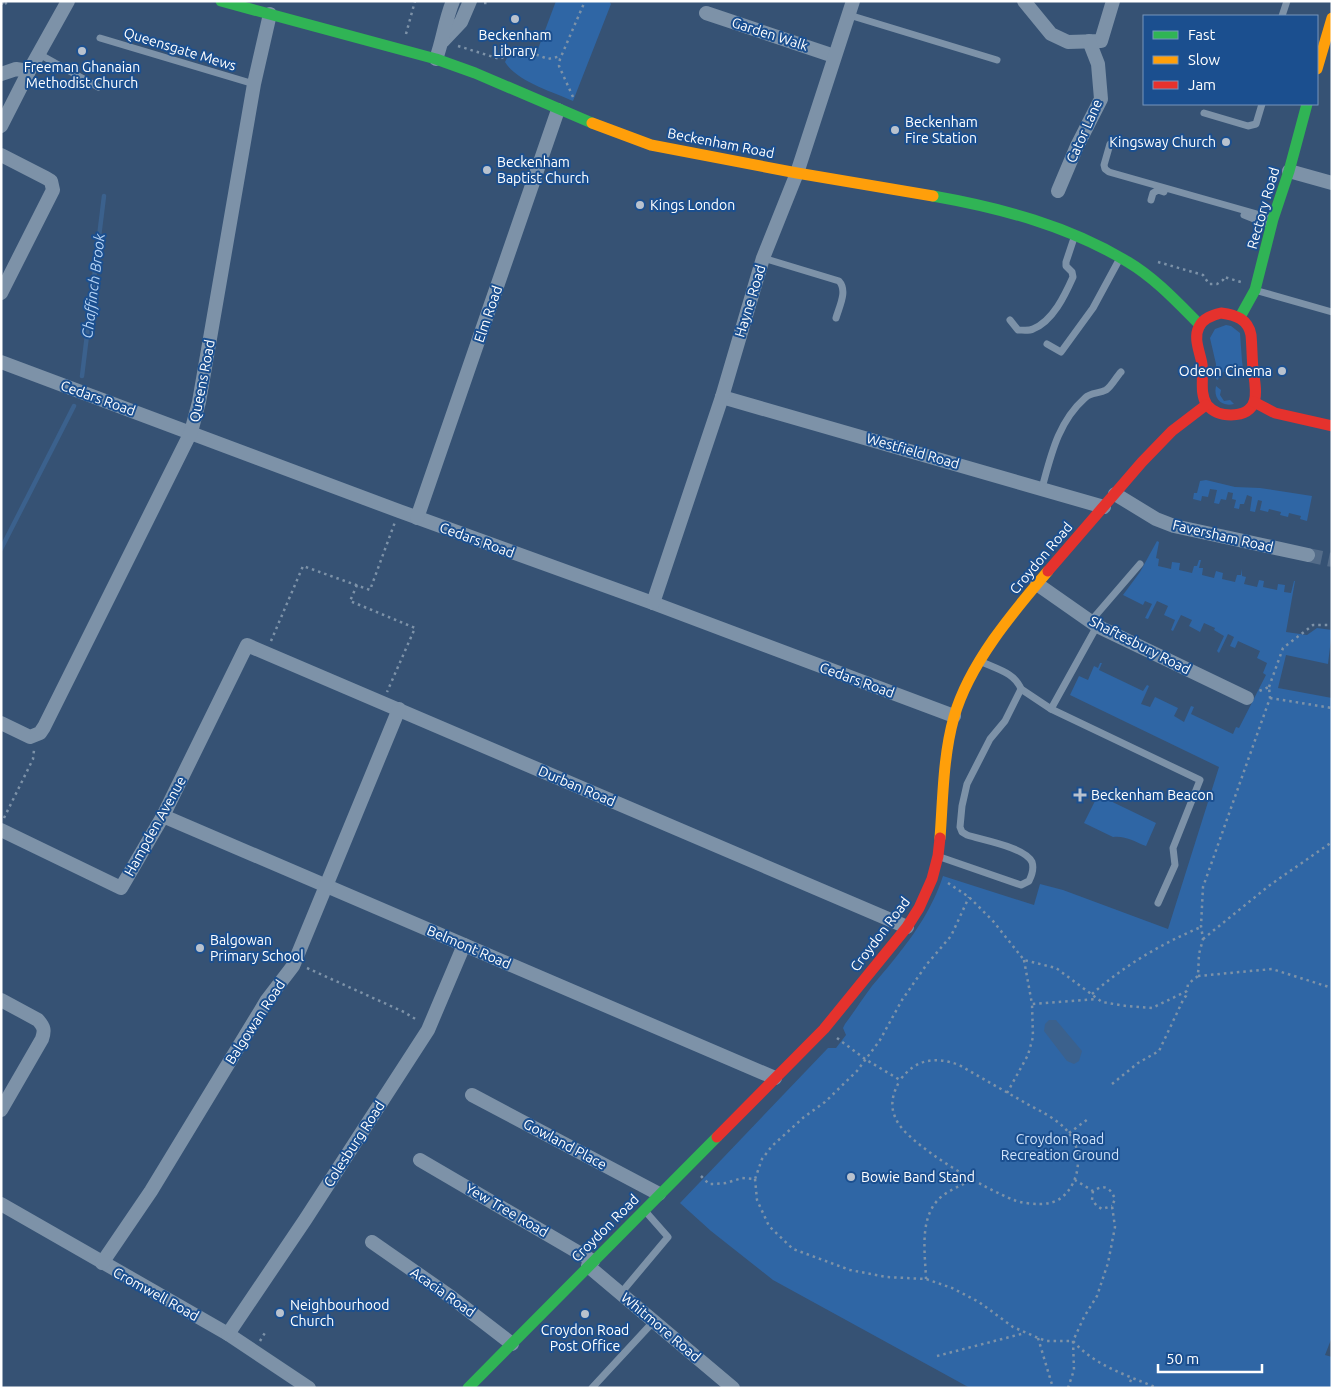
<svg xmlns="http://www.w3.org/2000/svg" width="1333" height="1389" font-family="Ubuntu,sans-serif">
  <rect width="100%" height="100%" fill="#365274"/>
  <g fill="#2f66a5">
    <path d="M556,1H609L611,4L573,101C553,92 516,81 505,62L507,58L519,50L535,57Z"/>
    <path d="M1226,325L1231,326L1240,333L1242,361L1244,376L1239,377L1232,370C1225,370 1220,372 1218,380L1216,379V364L1210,338L1215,329Z"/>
    <path d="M1216,386L1221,390L1220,395L1224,401L1230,400L1234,404C1222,407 1213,399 1216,386Z"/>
    <path d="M1206,480L1235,487L1260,488L1312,496L1307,521L1300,519L1301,516L1289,513L1288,517L1280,515L1281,512L1269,509L1268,512L1260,510L1262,501L1258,500L1255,512L1250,511L1252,497L1247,495L1244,504H1240L1239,509L1234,508L1236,500L1232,499L1233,493L1228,492L1226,500L1221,499L1219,504L1214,503L1217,490L1210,489L1208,497L1202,496L1201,501L1193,499L1194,493H1197L1200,481Z"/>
    <path d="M1157,541L1159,542L1156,558L1159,559L1158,566L1171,569L1172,562L1180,563L1179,570L1192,573L1194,566H1197L1199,560H1201L1199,568H1203L1202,575L1214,578L1216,571L1223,573L1222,579L1235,582L1237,575H1241L1242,569V576L1246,577L1244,584L1257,587L1259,580L1264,581L1263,587L1277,590L1278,584L1285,585L1284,592L1291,593L1294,581H1295L1286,632L1307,635L1317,628L1332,630L1328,664L1286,655L1278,688L1332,698V1337L1325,1355L1332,1357V1388H970L773,1280L711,1231L680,1203L828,1048H836L846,1035L843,1028L845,1024C854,1012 863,998 872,986C901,952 929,919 943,876L1034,905L1040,884L1063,890L1168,929L1219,767L1070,695L1079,676L1088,680L1094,666L1098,668L1100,663H1102L1099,670L1143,691L1147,685L1149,686L1141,704L1150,707L1155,697L1178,708L1174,716L1184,722L1191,706L1194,707L1191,714L1233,734L1236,727L1239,728L1266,675L1263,673L1267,663L1257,658L1260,651L1238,641L1235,648L1230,646L1234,637L1228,634L1219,653L1217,651L1224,636L1214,630L1215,628L1204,623L1200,632L1189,626L1192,620L1181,615L1173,631L1171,630L1175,620L1164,615L1168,606L1157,601L1148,619L1145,618L1152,604L1145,601L1143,605L1123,595L1140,572Z"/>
    <path d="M1098,795L1156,823L1146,846C1136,842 1124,835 1113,837L1084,823Z"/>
  </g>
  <path fill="#3b618d" d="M1049,1020H1056L1082,1051L1079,1061L1074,1064L1067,1061L1044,1031L1045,1024Z"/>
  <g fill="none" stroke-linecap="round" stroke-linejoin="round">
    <g stroke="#3b618d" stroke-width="4.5">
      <path d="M82,376L104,196"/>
      <path d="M1,549L74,406"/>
    </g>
    <path stroke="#546c89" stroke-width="14" stroke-dasharray="14 7" stroke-linecap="butt" d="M1308,555L1332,560"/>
    <g stroke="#7d92a8" stroke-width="2.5" stroke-dasharray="2.5 4" stroke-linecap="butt">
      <path d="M484,3H490"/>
      <path d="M5,4L8,1"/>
      <path d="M406,34L415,1"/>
      <path d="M458,46L500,59L519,48L548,59L561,56"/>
      <path d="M573,97L559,66L560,59L585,1"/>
      <path d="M1158,262L1203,275L1209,284H1217L1223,280L1224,277L1241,282"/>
      <path d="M357,585L350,601L415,628L387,692"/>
      <path d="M271,641L303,566L370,590L395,522"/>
      <path d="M1269,687L1283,648L1313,625H1332"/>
      <path d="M1270,698L1332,708"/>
      <path d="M4,818L33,759L34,750"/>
      <path d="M948,883L969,897L993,921L1024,960L1056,968L1102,1002L1126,1006L1152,1008L1187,991L1188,984L1198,976L1199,954L1203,939L1201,926L1203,887L1270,698L1269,687L1257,692"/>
      <path d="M1203,939L1270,885L1332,842"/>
      <path d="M1024,960L1032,1004L1096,999"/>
      <path d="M307,968L404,1012L417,1020"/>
      <path d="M1198,976L1272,969L1332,988"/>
      <path d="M1092,994C1125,965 1161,944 1201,927"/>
      <path d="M837,1038L865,1059L900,1080C916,1059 935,1056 959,1065C980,1077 1001,1089 1022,1101C1039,1111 1060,1119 1071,1136C1080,1149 1080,1169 1073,1183C1066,1197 1056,1204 1040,1204C1032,1204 1021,1203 1014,1200C987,1190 906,1144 896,1119C889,1105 893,1093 900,1080"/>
      <path d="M1112,1084L1138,1063L1159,1051L1184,998L1186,996L1187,991"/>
      <path d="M1007,1093L1028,1055L1033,1037L1032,1004"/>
      <path d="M1069,1133L1088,1119"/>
      <path d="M701,1176L709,1184H714L726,1183L742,1178L755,1179L762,1159L772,1146L804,1117L825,1102L857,1071L880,1040L902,1000L927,964L951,936L969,897"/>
      <path d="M755,1179L757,1200L769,1226L793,1249L850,1270L886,1277L926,1279L952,1288L979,1302L1013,1327L1036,1337L1046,1341H1073C1095,1366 1127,1375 1157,1388"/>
      <path d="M1093,1191L1092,1200L1097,1206L1102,1209L1112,1206"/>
      <path d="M926,1279C925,1251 918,1212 945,1194C954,1188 964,1184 974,1179"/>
      <path d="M1038,1338L1053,1388"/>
      <path d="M260,1341L266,1331"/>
      <path d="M937,1356L1025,1333"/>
      <path d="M1130,1382L1132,1378"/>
      <path d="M1068,1388L1074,1370L1073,1341L1084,1317L1097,1296L1108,1263L1115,1227L1112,1206L1115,1199C1110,1187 1104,1184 1093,1191L1075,1180"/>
    </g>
    <g stroke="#7d92a8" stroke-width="7">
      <path d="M849,15L997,60"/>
      <path d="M1282,16L1287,1"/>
      <path d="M100,38L254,84"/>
      <path d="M39,54L98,87"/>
      <path d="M1204,113L1248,126L1256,124L1262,104"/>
      <path d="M1110,144L1104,165L1105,169L1109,172L1271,218"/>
      <path d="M1151,200L1153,193L1158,190L1164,192"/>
      <path d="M1244,215L1269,225"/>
      <path d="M763,258L839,281C848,291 839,307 836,318"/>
      <path d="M1258,291L1332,312"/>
      <path d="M1010,320L1018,330C1023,330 1029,331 1033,329C1053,321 1065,295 1073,277L1072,272L1066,266V262L1074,238"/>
      <path d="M1047,344L1061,352L1093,308L1119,260"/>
      <path d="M1042,488C1051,455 1058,422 1085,398C1091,392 1099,394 1106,390C1112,386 1116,377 1121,372"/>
      <path d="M1090,622L1140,564"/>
      <path d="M1021,689L1051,709L1200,780L1173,848L1175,865L1158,903"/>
      <path d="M1051,709L1097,626"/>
      <path d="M940,857L1021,885L1029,881C1032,875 1034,868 1032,862C1025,847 982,840 967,835L962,832L960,827L962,806L967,784L990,739L1005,721L1021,689C1015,673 997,669 982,662"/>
      <path d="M621,1293L668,1237L646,1212"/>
      <path d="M592,1388L654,1321"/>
    </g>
    <g stroke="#7d92a8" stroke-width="14">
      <path d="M1024,1L1051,34L1068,42L1101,41L1113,1"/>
      <path d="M706,13L834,56"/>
      <path d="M443,41L461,22L470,1"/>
      <path d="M436,59C443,40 445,20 453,1"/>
      <path d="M1,74L16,69L29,71"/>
      <path d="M1,126L29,71L68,1"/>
      <path d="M1,155L46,178L51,181L53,190L1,293"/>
      <path d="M1289,171L1332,183"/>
      <path d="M1058,191L1077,146L1101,99L1098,64L1089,41"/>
      <path d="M1,362L399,511L653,603L954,716"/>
      <path d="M722,397L1104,507"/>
      <path d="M1115,494L1156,519L1174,526L1308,555"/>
      <path d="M417,518L558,110"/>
      <path d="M1037,584L1097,626L1247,698"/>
      <path d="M653,603L722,397L763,258L797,173L853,1"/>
      <path d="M1,723L30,737L40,733L44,727L191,432L199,402L254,84L270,14"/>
      <path d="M163,816L775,1078"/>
      <path d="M1,830L121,888L163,816L247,645L907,927"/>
      <path d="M1,1000L38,1020C44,1027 45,1030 42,1039L1,1110"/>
      <path d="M472,1095L659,1194"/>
      <path d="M420,1160L593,1261"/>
      <path d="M1,1204L228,1334L309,1388"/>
      <path d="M372,1242L451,1297L512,1344"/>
      <path d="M102,1263L151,1191L267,1000L293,966L399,709"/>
      <path d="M588,1266L733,1388"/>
      <path d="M228,1334L305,1220L428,1030L464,945"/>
    </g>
    <g stroke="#30b455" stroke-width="11">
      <path d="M221,1L436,59L475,73L592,123"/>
      <path d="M933,196C1001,208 1069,226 1128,262C1155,278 1178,303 1200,325"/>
      <path d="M1240,317L1255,290L1273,219L1289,171L1307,104"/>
      <path d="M468,1388L717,1137"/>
    </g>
    <g stroke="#ff9f0a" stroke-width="11">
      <path d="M1317,69L1332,18"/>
      <path d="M592,123L651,145L797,173L933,196"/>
      <path d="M940,838C943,798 943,756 954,717C969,664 1013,612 1048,571"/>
    </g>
    <g stroke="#e5322d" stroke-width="11">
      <path d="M1221,313C1236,315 1248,319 1251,335C1252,346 1252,358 1253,369C1256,390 1262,414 1231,415C1222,415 1213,412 1207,405C1199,393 1204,377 1202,364C1200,352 1193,338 1199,327C1203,318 1213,315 1221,313Z"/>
      <path d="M1254,402L1275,413L1332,426"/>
      <path d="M1048,571L1142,462L1172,431L1206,405"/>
      <path d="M717,1137L824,1029L907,927L919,908L932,879L938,856L940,838"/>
    </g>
    <path stroke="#7e92a7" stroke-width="4" stroke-dasharray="9 4" stroke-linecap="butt" d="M1,4L3,1"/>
  </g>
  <g fill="#b9c2ce" stroke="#1b4f8f" stroke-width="2">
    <circle cx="515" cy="19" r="5"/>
    <circle cx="82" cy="51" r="5"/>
    <circle cx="895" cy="130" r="5"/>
    <circle cx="1226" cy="142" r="5"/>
    <circle cx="487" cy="170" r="5"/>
    <circle cx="640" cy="205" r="5"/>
    <circle cx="1282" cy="371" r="5"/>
    <path d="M1077.5 787.5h5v5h5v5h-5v5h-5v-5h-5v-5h5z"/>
    <circle cx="200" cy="948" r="5"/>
    <circle cx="851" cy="1177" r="5"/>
    <circle cx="280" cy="1313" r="5"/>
    <circle cx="585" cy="1314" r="5"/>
  </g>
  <g text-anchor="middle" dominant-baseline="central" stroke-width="4" stroke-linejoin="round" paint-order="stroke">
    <g font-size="14" fill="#fff" stroke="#1b4f8f">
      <text transform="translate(770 34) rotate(18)">Garden Walk</text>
      <text transform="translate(180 49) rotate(17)">Queensgate Mews</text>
      <text transform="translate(1084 131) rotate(-66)">Cator Lane</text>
      <text transform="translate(721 143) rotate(11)">Beckenham Road</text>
      <text transform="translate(1263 208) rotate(-74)">Rectory Road</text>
      <text transform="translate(750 301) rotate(-73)">Hayne Road</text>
      <text transform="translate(488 314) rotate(-71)">Elm Road</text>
      <text transform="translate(202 381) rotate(-79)">Queens Road</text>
      <text transform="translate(98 398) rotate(20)">Cedars Road</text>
      <text transform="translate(913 451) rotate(16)">Westfield Road</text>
      <text transform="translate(1223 536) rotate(13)">Faversham Road</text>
      <text transform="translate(477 540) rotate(20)">Cedars Road</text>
      <text transform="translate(1041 558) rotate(-50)">Croydon Road</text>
      <text transform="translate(1140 645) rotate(27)">Shaftesbury Road</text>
      <text transform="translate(857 680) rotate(20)">Cedars Road</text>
      <text transform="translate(577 786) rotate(23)">Durban Road</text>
      <text transform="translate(155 826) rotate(-61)">Hampden Avenue</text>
      <text transform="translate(880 934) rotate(-53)">Croydon Road</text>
      <text transform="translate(469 947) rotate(23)">Belmont Road</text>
      <text transform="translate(255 1022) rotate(-57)">Balgowan Road</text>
      <text transform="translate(354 1144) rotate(-57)">Colesburg Road</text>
      <text transform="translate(565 1144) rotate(28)">Gowland Place</text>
      <text transform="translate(507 1210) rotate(30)">Yew Tree Road</text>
      <text transform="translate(605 1228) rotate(-45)">Croydon Road</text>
      <text transform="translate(443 1292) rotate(35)">Acacia Road</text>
      <text transform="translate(156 1294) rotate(29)">Cromwell Road</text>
      <text transform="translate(661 1327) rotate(40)">Whitmore Road</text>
    </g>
    <g font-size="14" fill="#fff" stroke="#1b4f8f" text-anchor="start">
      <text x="515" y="35" text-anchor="middle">Beckenham<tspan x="515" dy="16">Library</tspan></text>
      <text x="82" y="67" text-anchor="middle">Freeman Ghanaian<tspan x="82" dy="16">Methodist Church</tspan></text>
      <text x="905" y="122">Beckenham<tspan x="905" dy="16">Fire Station</tspan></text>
      <text x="1216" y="142" text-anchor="end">Kingsway Church</text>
      <text x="497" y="162">Beckenham<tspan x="497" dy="16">Baptist Church</tspan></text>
      <text x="650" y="205">Kings London</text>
      <text x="1272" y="371" text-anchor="end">Odeon Cinema</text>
      <text x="1091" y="795">Beckenham Beacon</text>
      <text x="210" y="940">Balgowan<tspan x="210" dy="16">Primary School</tspan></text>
      <text x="861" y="1177">Bowie Band Stand</text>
      <text x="290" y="1305">Neighbourhood<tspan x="290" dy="16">Church</tspan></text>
      <text x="585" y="1330" text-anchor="middle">Croydon Road<tspan x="585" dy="16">Post Office</tspan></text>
    </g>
    <g font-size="14" fill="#cfe3fa" stroke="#1b4f8f">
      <text x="1060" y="1139">Croydon Road<tspan x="1060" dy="16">Recreation Ground</tspan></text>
    </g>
    <g font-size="15" font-style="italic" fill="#b5d3f5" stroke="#1b4f8f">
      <text transform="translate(93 286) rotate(-83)">Chaffinch Brook</text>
    </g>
  </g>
  <rect width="1333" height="1389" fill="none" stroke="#ffffff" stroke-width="5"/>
  <rect x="1143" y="15" width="175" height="90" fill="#1b4f8f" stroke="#7695bc"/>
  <rect x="1153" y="31" width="25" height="8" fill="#30b455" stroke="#7695bc"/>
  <text x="1188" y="40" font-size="15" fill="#ffffff">Fast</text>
  <rect x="1153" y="56" width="25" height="8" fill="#ff9f0a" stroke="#7695bc"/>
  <text x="1188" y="65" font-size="15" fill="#ffffff">Slow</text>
  <rect x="1153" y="81" width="25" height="8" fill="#e5322d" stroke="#7695bc"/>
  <text x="1188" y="90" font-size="15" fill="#ffffff">Jam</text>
  <path d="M1158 1364v8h104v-8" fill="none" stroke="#ffffff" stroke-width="2.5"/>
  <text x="1166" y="1364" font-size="15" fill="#ffffff" stroke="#1b4f8f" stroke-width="4" paint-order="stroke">50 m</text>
</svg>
